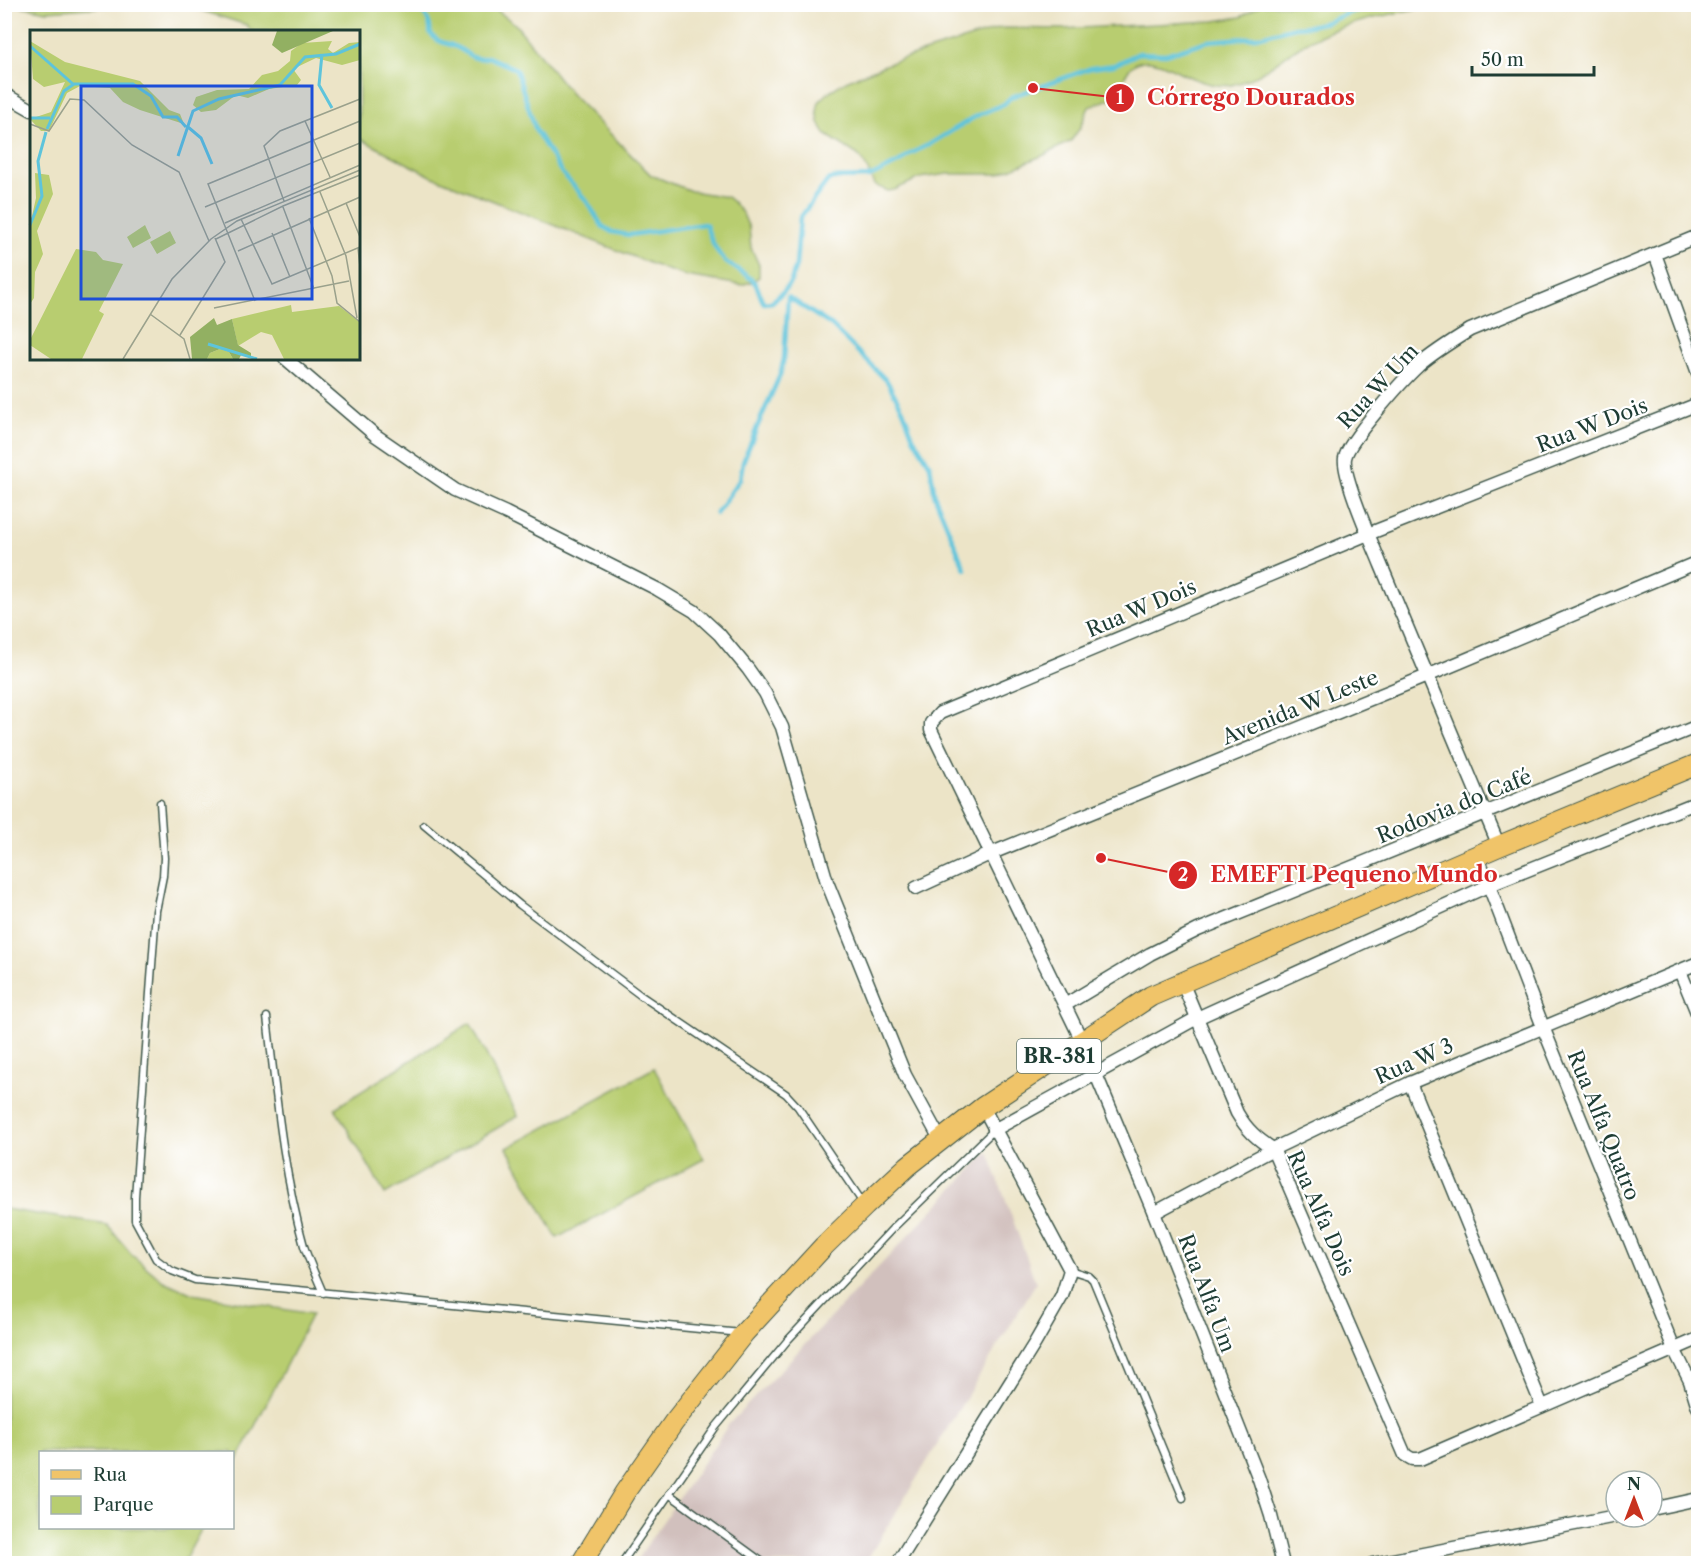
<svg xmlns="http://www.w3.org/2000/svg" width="1703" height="1568" font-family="'Libre Caslon Text',serif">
  <rect width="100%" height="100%" fill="#fff"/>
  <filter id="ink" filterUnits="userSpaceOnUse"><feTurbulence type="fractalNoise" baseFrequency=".0167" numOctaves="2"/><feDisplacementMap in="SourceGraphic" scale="12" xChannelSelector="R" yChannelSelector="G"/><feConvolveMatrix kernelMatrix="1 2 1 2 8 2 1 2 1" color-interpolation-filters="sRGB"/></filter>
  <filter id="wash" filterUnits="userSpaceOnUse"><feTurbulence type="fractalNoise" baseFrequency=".008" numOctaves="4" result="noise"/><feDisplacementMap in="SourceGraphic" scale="24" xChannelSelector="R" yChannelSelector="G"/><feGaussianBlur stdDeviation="1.35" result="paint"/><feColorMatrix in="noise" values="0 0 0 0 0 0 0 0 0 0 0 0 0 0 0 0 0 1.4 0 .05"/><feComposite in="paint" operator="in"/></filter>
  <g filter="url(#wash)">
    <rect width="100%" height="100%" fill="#ece4c7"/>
    <path fill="#d1c0bd" d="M988,1152L1036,1283L865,1563L634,1564L729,1424Z"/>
    <g fill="#b8cd70" stroke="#6c8552" stroke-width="1.5">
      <path d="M15,5H132L47,11Z"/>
      <path d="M184,5H490L516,25L572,95L651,175L691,191L727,197L733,202L743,214L749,228L751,248L759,265V277L751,282L741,285L686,276L664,269L431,176L359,138L358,32L251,31L247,25Z"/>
      <path d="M1260,5H1434C1400,12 1364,19 1331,31C1319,36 1305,43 1294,50C1275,63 1254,81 1231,85C1220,87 1205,83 1195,79C1177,73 1149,50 1131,67C1124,74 1121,87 1117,96L1089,107L1080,128L1071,141L1044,155L998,174H948L920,178L894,190L888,191L874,185L867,168L858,155L825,134L819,122L817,111L819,102L830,91L846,81L895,61L1001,28L1061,29L1214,21L1241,17Z"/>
      <path d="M470,1023L518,1116L385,1194L335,1108Z"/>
      <path d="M654,1068L704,1159L557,1238L507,1148Z"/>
      <path d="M5,1209L107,1225L133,1256L163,1281L193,1294L312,1314L233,1469L232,1452H40V1528H202L183,1563H5Z"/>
    </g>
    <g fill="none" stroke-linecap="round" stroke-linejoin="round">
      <g stroke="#5ec4db" stroke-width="4.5">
        <path d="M417,4C423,13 432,22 430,33C440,45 444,41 456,47C470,53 471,62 488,57L516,69L536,131L562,173L586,200L602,226L612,232L629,235L704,224L706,225C710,238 717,254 727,263C736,269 747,274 754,282C760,289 759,297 764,303L772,302L784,291L791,281L796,265L800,218L828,180L833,178L868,177L874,175L900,162L910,154L930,144L978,115L1004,104L1011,97L1091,68L1114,65L1139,53L1166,54L1208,41L1257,37L1295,27L1309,26L1327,22L1351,12L1379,4"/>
        <path d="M788,297L831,325L887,381L903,410L913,437L930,465L935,497L965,569"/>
        <path d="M716,514L740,479L743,462L758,425L780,375L784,358L788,298"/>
      </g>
    </g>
  </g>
  <g filter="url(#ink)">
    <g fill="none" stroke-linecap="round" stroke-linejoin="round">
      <g stroke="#3e564a" stroke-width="9">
        <g id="service">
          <path d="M160,803L164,858L163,876L156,911L135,1197V1220L156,1259L172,1271L195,1280L741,1333"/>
          <path d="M424,825L520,905L640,995L786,1094L798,1107L863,1203"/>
          <path d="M267,1017C276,1093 283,1172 304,1246C309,1262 317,1278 323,1293"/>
          <path d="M1070,1270L1089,1276L1093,1280L1183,1498"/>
          <path d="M669,1494L765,1564"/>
          <path d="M621,1564L715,1428L787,1341L892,1229L994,1130"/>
        </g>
      </g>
      <g stroke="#3e564a" stroke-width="15">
        <g id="minor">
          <path d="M4,94L32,110"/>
          <path d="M1655,254L1698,373"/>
          <path d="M285,358L375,435L455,490L506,513L657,589L694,611L719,634L748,669L765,693L782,727L827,882L905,1075L940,1139"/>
          <path d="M1499,846C1459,753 1420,659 1381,565C1373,545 1342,476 1345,458C1348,441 1403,380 1418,366C1434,352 1452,341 1470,330L1698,236"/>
          <path d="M1478,857L1543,1027L1674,1349L1690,1381L1698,1407"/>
          <path d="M916,888L992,853L1427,676L1698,562"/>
          <path d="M1680,971L1698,1015"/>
          <path d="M1182,982L1237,1113C1247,1130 1257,1139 1273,1149L1405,1455L1412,1459H1420L1698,1339"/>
          <path d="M1065,1005L1150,954L1198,930L1698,726"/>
          <path d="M1410,1083L1542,1406"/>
          <path d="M994,1130L1197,1018L1490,885L1698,802"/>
          <path d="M1154,1213L1273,1149L1410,1083L1698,963"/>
          <path d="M1652,1509L1698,1499"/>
          <path d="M897,1564L1035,1343L1062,1296L1070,1270L983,1107"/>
          <path d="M1283,1564L1271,1516L1259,1479L1154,1213L1082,1041L931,730V723L940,713L1368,534L1698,404"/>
          <path d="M1372,1564L1616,1516"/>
        </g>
      </g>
      <g stroke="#3e564a" stroke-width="22">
        <path id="primary" d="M581,1564L625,1492L674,1422L744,1333L824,1246L865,1206L908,1166L983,1107L1151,996L1499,846L1698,764"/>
      </g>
      <use href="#service" stroke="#fff" stroke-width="6"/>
      <use href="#minor" stroke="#fff" stroke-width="12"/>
      <use href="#primary" stroke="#f0c469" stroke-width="20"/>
    </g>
  </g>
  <g text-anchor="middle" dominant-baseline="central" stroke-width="4.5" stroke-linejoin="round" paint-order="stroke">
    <rect fill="#fff" stroke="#627771" stroke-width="1.5" x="1017" y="1039" width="84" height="34" rx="4.5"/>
    <g font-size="20" font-weight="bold" fill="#1f3d34">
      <text x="1059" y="1056">BR-381</text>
    </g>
    <g font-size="21" fill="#1f3d34" stroke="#fff">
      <text transform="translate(1378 386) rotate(-47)">Rua W Um</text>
      <text transform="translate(1592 425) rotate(-21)">Rua W Dois</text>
      <text transform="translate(1141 608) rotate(-23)">Rua W Dois</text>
      <text transform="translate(1300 707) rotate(-22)">Avenida W Leste</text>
      <text transform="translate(1454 806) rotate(-22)">Rodovia do Café</text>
      <text transform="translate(1414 1061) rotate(-24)">Rua W 3</text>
      <text transform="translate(1604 1125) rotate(68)">Rua Alfa Quatro</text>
      <text transform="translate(1321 1213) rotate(66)">Rua Alfa Dois</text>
      <text transform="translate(1207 1293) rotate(69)">Rua Alfa Um</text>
    </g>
  </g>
  <g transform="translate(30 30)">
    <rect width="330" height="330" fill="#ece4c7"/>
    <path d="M0,11L35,32L110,51L139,80L150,84L154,94L110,80L93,72L80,58L50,56L37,63L19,101H11L0,89L21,82L35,52L14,57L3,49ZM302,11L298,19L303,23L319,13L330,12V30L312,35L286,28L263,39L271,50L267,55L239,59L218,68L206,65L186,80L171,82L163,75L166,67L187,60L219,59L232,45L248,41L260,31L261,21L272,13ZM5,143L19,145L23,164L7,201L13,224L5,242L4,268L0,274V195L6,168ZM115,195L121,208L103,218L97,207ZM140,201L146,213L127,224L120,212ZM46,219L66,222L73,230L93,234L69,281L74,284L52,329H21L0,315V310ZM261,275L262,282L309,276L330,292V329H254L242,305L231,302L208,316L202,289ZM190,319L199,322L203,329H177L180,323Z" fill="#b8cd70"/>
    <path d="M247,1H303L252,23L242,15ZM184,288L187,295L202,289L208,315L221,323V328L211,325L209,329H203L199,322L190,319L180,323L177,329H162L160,307Z" fill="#92b062"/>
    <path fill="none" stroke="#5ec4db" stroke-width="3" d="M0,16L43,54H103L121,66L133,87H147L156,97M292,24L289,55L302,78M0,88H20M158,96L163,81L189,69L250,55L275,27L306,24L330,14M158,97L171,108L182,134M17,99L34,61L44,54M148,126L158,96M0,195L12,166L8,131L16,102M178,314L227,329"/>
    <path fill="none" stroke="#9aa18c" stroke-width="1.5" d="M275,91L300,147M0,94L19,101L40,69L54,70L102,115L149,142L179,211M290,162L316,226L327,288M254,171L234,116L250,101L330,69M316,173L330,207M175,177L330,113M253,177L284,259M279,188L302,246L307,273L330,292M211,189L242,254L330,217M195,193L330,135M242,203L260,247M186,209L253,176L330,145M328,218L330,237M208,221L330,167M225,271L178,154L330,91M184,278L319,251M120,284L154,309L160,329M150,305L195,232L185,208M93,329L142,249L181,209L207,191L330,140"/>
    <path fill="#1d4ed8" fill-opacity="0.15" stroke="#1d4ed8" stroke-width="3" d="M51,56H282V269H51Z"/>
    <rect width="330" height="330" fill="none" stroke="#1f3d34" stroke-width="3"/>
  </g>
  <path fill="none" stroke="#d62828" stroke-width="2" d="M1033 88L1120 98M1101 858L1183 875"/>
  <g fill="#d62828" stroke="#fff" stroke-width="2">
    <circle cx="1033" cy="88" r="6"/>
    <circle cx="1101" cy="858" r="6"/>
    <circle cx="1120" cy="98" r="15"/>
    <circle cx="1183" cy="875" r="15"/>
  </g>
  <g font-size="18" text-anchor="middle" font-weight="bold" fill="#fff">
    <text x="1120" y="104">1</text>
    <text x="1183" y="881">2</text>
  </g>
  <g font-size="22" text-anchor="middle" font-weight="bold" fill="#d62828" stroke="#fff" stroke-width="4.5" stroke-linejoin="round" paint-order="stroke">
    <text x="1251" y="105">Córrego Dourados</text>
    <text x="1354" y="882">EMEFTI Pequeno Mundo</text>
  </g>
  <rect width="1703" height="1568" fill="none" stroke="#fff" stroke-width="24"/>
  <rect x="39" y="1451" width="195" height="78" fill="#ffffff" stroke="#a5b1ae" stroke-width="1.5"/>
  <rect x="51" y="1470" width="30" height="9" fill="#f0c469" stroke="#a5b1ae" stroke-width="1.5"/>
  <text x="93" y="1481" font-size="18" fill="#1f3d34">Rua</text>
  <rect x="51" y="1496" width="30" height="18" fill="#b8cd70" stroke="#a5b1ae" stroke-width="1.5"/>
  <text x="93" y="1511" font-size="18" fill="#1f3d34">Parque</text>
  <g transform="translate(1634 1499)"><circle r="28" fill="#ffffff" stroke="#a5b1ae" stroke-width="1.5"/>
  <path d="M0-4.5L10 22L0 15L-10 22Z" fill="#c8321e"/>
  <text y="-9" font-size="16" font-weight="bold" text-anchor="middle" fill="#1f3d34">N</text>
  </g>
  <path d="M1472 66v9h122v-9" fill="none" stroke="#1f3d34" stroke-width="3"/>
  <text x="1481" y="66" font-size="18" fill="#1f3d34" stroke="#ffffff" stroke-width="4.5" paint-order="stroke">50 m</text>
</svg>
